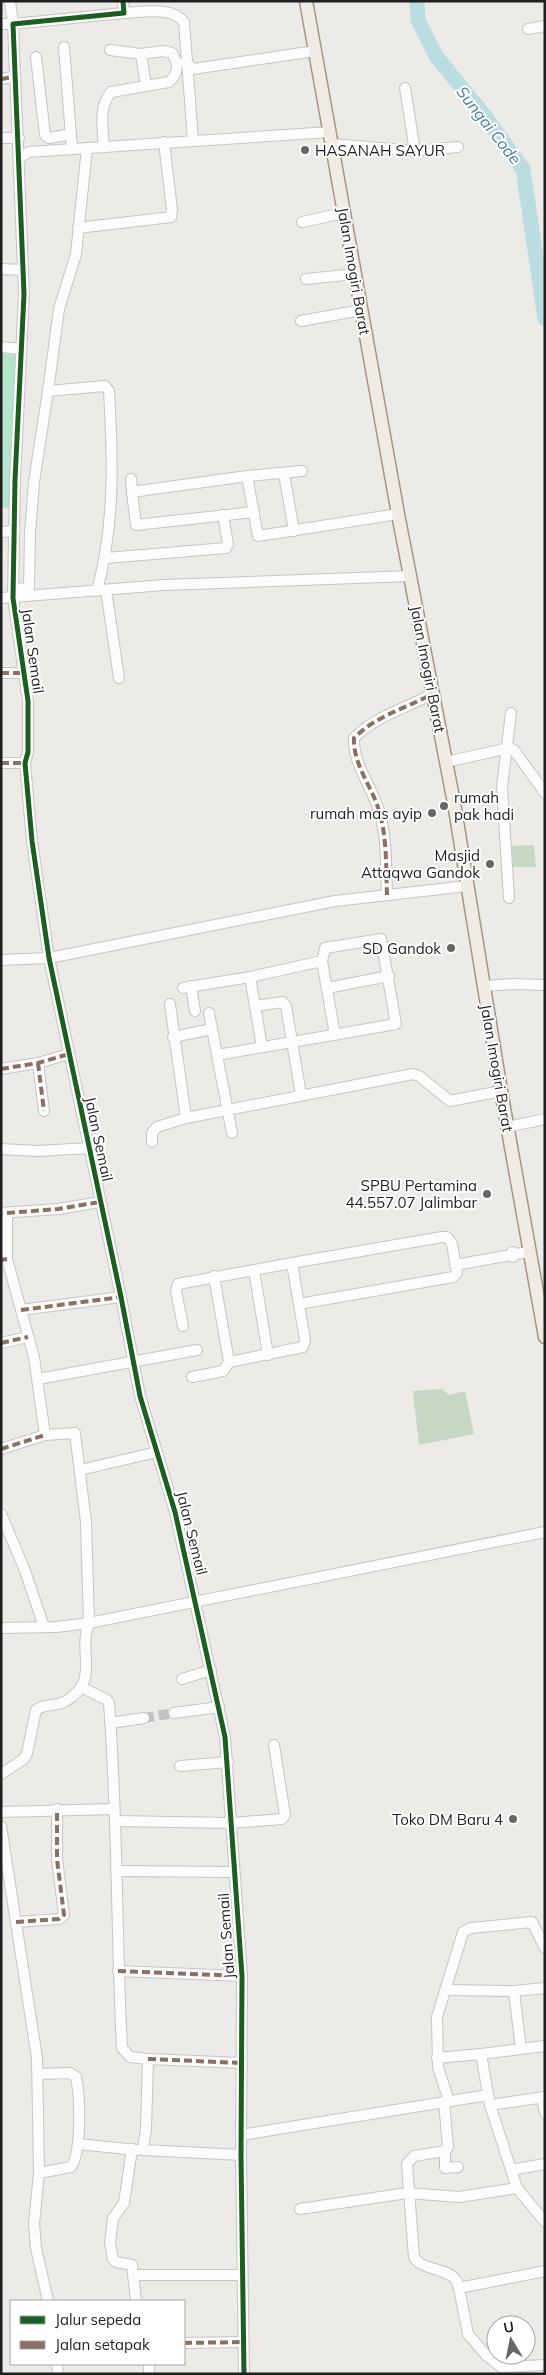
<svg xmlns="http://www.w3.org/2000/svg" width="546" height="2375" font-family="Mulish,sans-serif">
  <rect width="100%" height="100%" fill="#edebe8"/>
  <g fill="#c6d8c5">
    <path d="M534,845L536,867H513L512,846Z"/>
    <path d="M442,1389L449,1395L465,1391L474,1434L419,1445L413,1391Z"/>
  </g>
  <path fill="#b2e5ca" d="M1,353L16,355L9,508L1,507Z"/>
  <g fill="none" stroke-linecap="round" stroke-linejoin="round">
    <path stroke="#bbdde1" stroke-width="15" d="M417,1L418,20L436,56L484,115L523,169L545,319"/>
    <path stroke="#c4c2c0" stroke-width="10" stroke-dasharray="10 5" stroke-linecap="butt" d="M144,1718L174,1713"/>
    <g stroke="#c6c5c4" stroke-width="12">
      <g id="minor">
        <path d="M123,1L124,13L13,24L24,294L15,480L13,598L28,701V752L25,763L32,841L49,958L121,1297L140,1396L175,1512L225,1737L242,1976L241,2155L244,2374"/>
        <path d="M124,13C143,12 171,6 184,22L193,140"/>
        <path d="M1,24H13L10,1"/>
        <path d="M528,29L545,26"/>
        <path d="M64,47L72,149"/>
        <path d="M110,50L141,54"/>
        <path d="M36,57L45,135L49,138L71,134"/>
        <path d="M185,61L193,69L315,51"/>
        <path d="M1,79L13,77"/>
        <path d="M405,88L415,151"/>
        <path d="M1,138H19"/>
        <path d="M332,144L415,151L458,147"/>
        <path d="M104,147C103,128 98,108 111,92L169,82C179,73 179,64 172,53L163,51L141,54L146,86"/>
        <path d="M87,148L76,254L59,309L48,391L105,386L109,391C113,460 115,524 97,591"/>
        <path d="M20,158L28,152L330,132"/>
        <path d="M302,222L344,213"/>
        <path d="M78,228L171,217L172,210L164,142"/>
        <path d="M1,269L22,270"/>
        <path d="M306,279L355,274"/>
        <path d="M301,321L361,310"/>
        <path d="M1,347L21,349"/>
        <path d="M284,474L294,531"/>
        <path d="M247,476L258,536L398,514"/>
        <path d="M131,479L132,492L247,476L302,471"/>
        <path d="M132,492L136,525L254,512"/>
        <path d="M1,532L15,531"/>
        <path d="M106,558L226,548L228,544L223,515"/>
        <path d="M14,589L29,588L30,533L34,482L48,391"/>
        <path d="M106,590L119,678"/>
        <path d="M1,598L164,585L410,576"/>
        <path d="M1,673H25"/>
        <path d="M446,762L509,748L514,750L545,793"/>
        <path d="M1,763H25"/>
        <path d="M387,895C386,869 387,840 380,814C373,787 353,766 354,738C377,715 405,709 432,694"/>
        <path d="M509,898L502,787L511,713"/>
        <path d="M1,960L49,958L335,901L467,886"/>
        <path d="M322,961L335,1035"/>
        <path d="M250,977L255,1006"/>
        <path d="M191,986L195,1011"/>
        <path d="M484,986L514,984L545,985"/>
        <path d="M183,988L250,977L322,961L325,948L381,939L396,1024L217,1055"/>
        <path d="M327,988L389,976"/>
        <path d="M170,1004L186,1118"/>
        <path d="M209,1013L232,1133"/>
        <path d="M173,1037L212,1029"/>
        <path d="M262,1047L255,1006L283,1002L286,1006L301,1095"/>
        <path d="M38,1063L44,1111"/>
        <path d="M1,1069L38,1063L69,1054"/>
        <path d="M507,1127L545,1119"/>
        <path d="M152,1142V1133L157,1127L186,1118L413,1074L419,1076L450,1101L501,1091"/>
        <path d="M1,1149L38,1151L89,1148"/>
        <path d="M1,1213L58,1209L100,1202"/>
        <path d="M513,1257L511,1255L512,1252L515,1254L530,1252"/>
        <path d="M455,1265L511,1255"/>
        <path d="M254,1270L268,1355"/>
        <path d="M214,1276L229,1362L303,1347L305,1340L292,1263L442,1237H447L452,1244L457,1273L453,1277L299,1304"/>
        <path d="M21,1310L121,1297"/>
        <path d="M183,1326L176,1291L178,1284L292,1263"/>
        <path d="M1,1343L28,1337"/>
        <path d="M192,1377L223,1371L229,1362"/>
        <path d="M38,1379L197,1350"/>
        <path d="M1,1449L45,1435"/>
        <path d="M80,1470L157,1452"/>
        <path d="M1,1514L24,1568L44,1627"/>
        <path d="M1,1628L56,1627L89,1623L545,1532"/>
        <path d="M182,1679L211,1670"/>
        <path d="M81,1687L107,1700L109,1703C118,1818 116,1933 122,2048L130,2057L148,2059L146,2129L143,2150L241,2155"/>
        <path d="M174,1713L219,1707"/>
        <path d="M110,1723L144,1718"/>
        <path d="M180,1766L228,1762"/>
        <path d="M1,1774L24,1759L27,1753L36,1710C44,1703 57,1707 66,1701C101,1680 77,1652 89,1623L86,1522L75,1433L45,1435L34,1357L7,1259V1213"/>
        <path d="M1,1812L114,1809"/>
        <path d="M115,1821L231,1823L282,1819L285,1815L274,1745"/>
        <path d="M1,1826L37,2058L39,2173L34,2224L36,2248L48,2301"/>
        <path d="M116,1871L234,1872"/>
        <path d="M16,1922L59,1919L64,1915L57,1859V1809"/>
        <path d="M118,1971L242,1976"/>
        <path d="M447,1990L514,1991L545,1988"/>
        <path d="M514,1991L521,2049L481,2054L490,2105L517,2188L545,2222"/>
        <path d="M521,2049L545,2046"/>
        <path d="M437,2058L481,2054"/>
        <path d="M148,2059L242,2063"/>
        <path d="M38,2074L70,2073L76,2077C80,2096 82,2152 71,2167L39,2173"/>
        <path d="M542,2097L545,2113"/>
        <path d="M449,2101L438,2067L437,2017L463,1932L471,1928L532,1922L545,1948"/>
        <path d="M444,2102L448,2147L445,2151L414,2156L407,2164L414,2257C422,2271 446,2267 456,2280L459,2288L468,2334L486,2355L501,2367L545,2365"/>
        <path d="M490,2105L545,2097"/>
        <path d="M241,2135L488,2095"/>
        <path d="M78,2144L137,2150"/>
        <path d="M132,2149L124,2203L113,2218L110,2243L113,2259L116,2262L132,2265L136,2301"/>
        <path d="M445,2151V2168L458,2167"/>
        <path d="M511,2170L545,2164"/>
        <path d="M300,2209L407,2193L459,2197L517,2188"/>
        <path d="M134,2275H242"/>
        <path d="M459,2288L545,2271"/>
        <path d="M184,2343L243,2342"/>
        <path d="M57,2364L58,2374"/>
        <path d="M149,2374V2364"/>
      </g>
    </g>
    <g stroke="#a49684" stroke-width="15">
      <path id="major" d="M306,1L398,514L454,803L501,1091L545,1337"/>
    </g>
    <use href="#minor" stroke="#fcfcfc" stroke-width="10"/>
    <use href="#major" stroke="#f1ebe5" stroke-width="12"/>
    <g stroke="#8d6e63" stroke-width="4" stroke-dasharray="8 4" stroke-linecap="butt">
      <path d="M1,79L13,77"/>
      <path d="M1,673H25"/>
      <path d="M1,763H25"/>
      <path d="M387,895C386,869 387,840 380,814C373,787 353,766 354,738C377,715 405,709 432,694"/>
      <path d="M38,1063L44,1111"/>
      <path d="M1,1069L38,1063L69,1054"/>
      <path d="M7,1213L58,1209L100,1202"/>
      <path d="M1,1260L7,1259"/>
      <path d="M21,1310L121,1297"/>
      <path d="M1,1343L28,1337"/>
      <path d="M1,1449L45,1435"/>
      <path d="M16,1922L59,1919L64,1915L57,1859V1809"/>
      <path d="M118,1971L242,1976"/>
      <path d="M148,2059L242,2063"/>
      <path d="M184,2343L243,2342"/>
    </g>
    <g stroke="#fff" stroke-width="8">
      <path id="cycleway" d="M123,1L124,13L13,24L24,294L15,480L13,598L28,701V752L25,763L32,841L49,958L121,1297L140,1396L175,1512L225,1737L242,1976L241,2155L244,2374"/>
    </g>
    <use href="#cycleway" stroke="#1b5e20" stroke-width="5"/>
  </g>
  <g fill="#676665" stroke="#fff" stroke-width="2">
    <circle cx="305" cy="150" r="5"/>
    <circle cx="444" cy="806" r="5"/>
    <circle cx="432" cy="813" r="5"/>
    <circle cx="490" cy="864" r="5"/>
    <circle cx="451" cy="948" r="5"/>
    <circle cx="487" cy="1194" r="5"/>
    <circle cx="513" cy="1819" r="5"/>
  </g>
  <g text-anchor="middle" dominant-baseline="central" stroke-width="4" stroke-linejoin="round" paint-order="stroke">
    <g font-size="15" fill="#1f1f1f" stroke="#fff" text-anchor="end">
      <text x="315" y="150" text-anchor="start">HASANAH SAYUR</text>
      <text x="454" y="797" text-anchor="start">rumah<tspan x="454" dy="17">pak hadi</tspan></text>
      <text x="422" y="813">rumah mas ayip</text>
      <text x="480" y="855">Masjid<tspan x="480" dy="17">Attaqwa Gandok</tspan></text>
      <text x="441" y="948">SD Gandok</text>
      <text x="477" y="1185">SPBU Pertamina<tspan x="477" dy="17">44.557.07 Jalimbar</tspan></text>
      <text x="503" y="1819">Toko DM Baru 4</text>
    </g>
    <g font-size="15" fill="#1f1f1f" stroke="#fff">
      <text transform="translate(354 271) rotate(80)">Jalan Imogiri Barat</text>
      <text transform="translate(33 651) rotate(82)">Jalan Semail</text>
      <text transform="translate(428 669) rotate(79)">Jalan Imogiri Barat</text>
      <text transform="translate(497 1068) rotate(80)">Jalan Imogiri Barat</text>
      <text transform="translate(99 1139) rotate(78)">Jalan Semail</text>
      <text transform="translate(192 1533) rotate(76)">Jalan Semail</text>
      <text transform="translate(226 1936) rotate(-94)">Jalan Semail</text>
    </g>
    <g font-size="16" font-style="italic" fill="#437ca1" stroke="#fff">
      <text transform="translate(489 125) rotate(52)">Sungai Code</text>
    </g>
  </g>
  <rect width="546" height="2375" fill="none" stroke="#1f1f1f" stroke-width="5"/>
  <rect x="10" y="2300" width="175" height="65" fill="#ffffff" stroke="#a5a5a5"/>
  <rect x="20" y="2316" width="25" height="8" fill="#1b5e20" stroke="#a5a5a5"/>
  <text x="55" y="2325" font-size="15" fill="#1f1f1f">Jalur sepeda</text>
  <rect x="20" y="2341" width="25" height="8" fill="#8d6e63" stroke="#a5a5a5"/>
  <text x="55" y="2350" font-size="15" fill="#1f1f1f">Jalan setapak</text>
  <g transform="translate(511 2340) rotate(350)"><circle r="24" fill="#ffffff" stroke="#a5a5a5"/>
  <path d="M0-4L9 19L0 12L-9 19Z" fill="#676665"/>
  <text y="-8" font-size="14" font-weight="bold" text-anchor="middle" fill="#1f1f1f">U</text>
  </g>
</svg>
